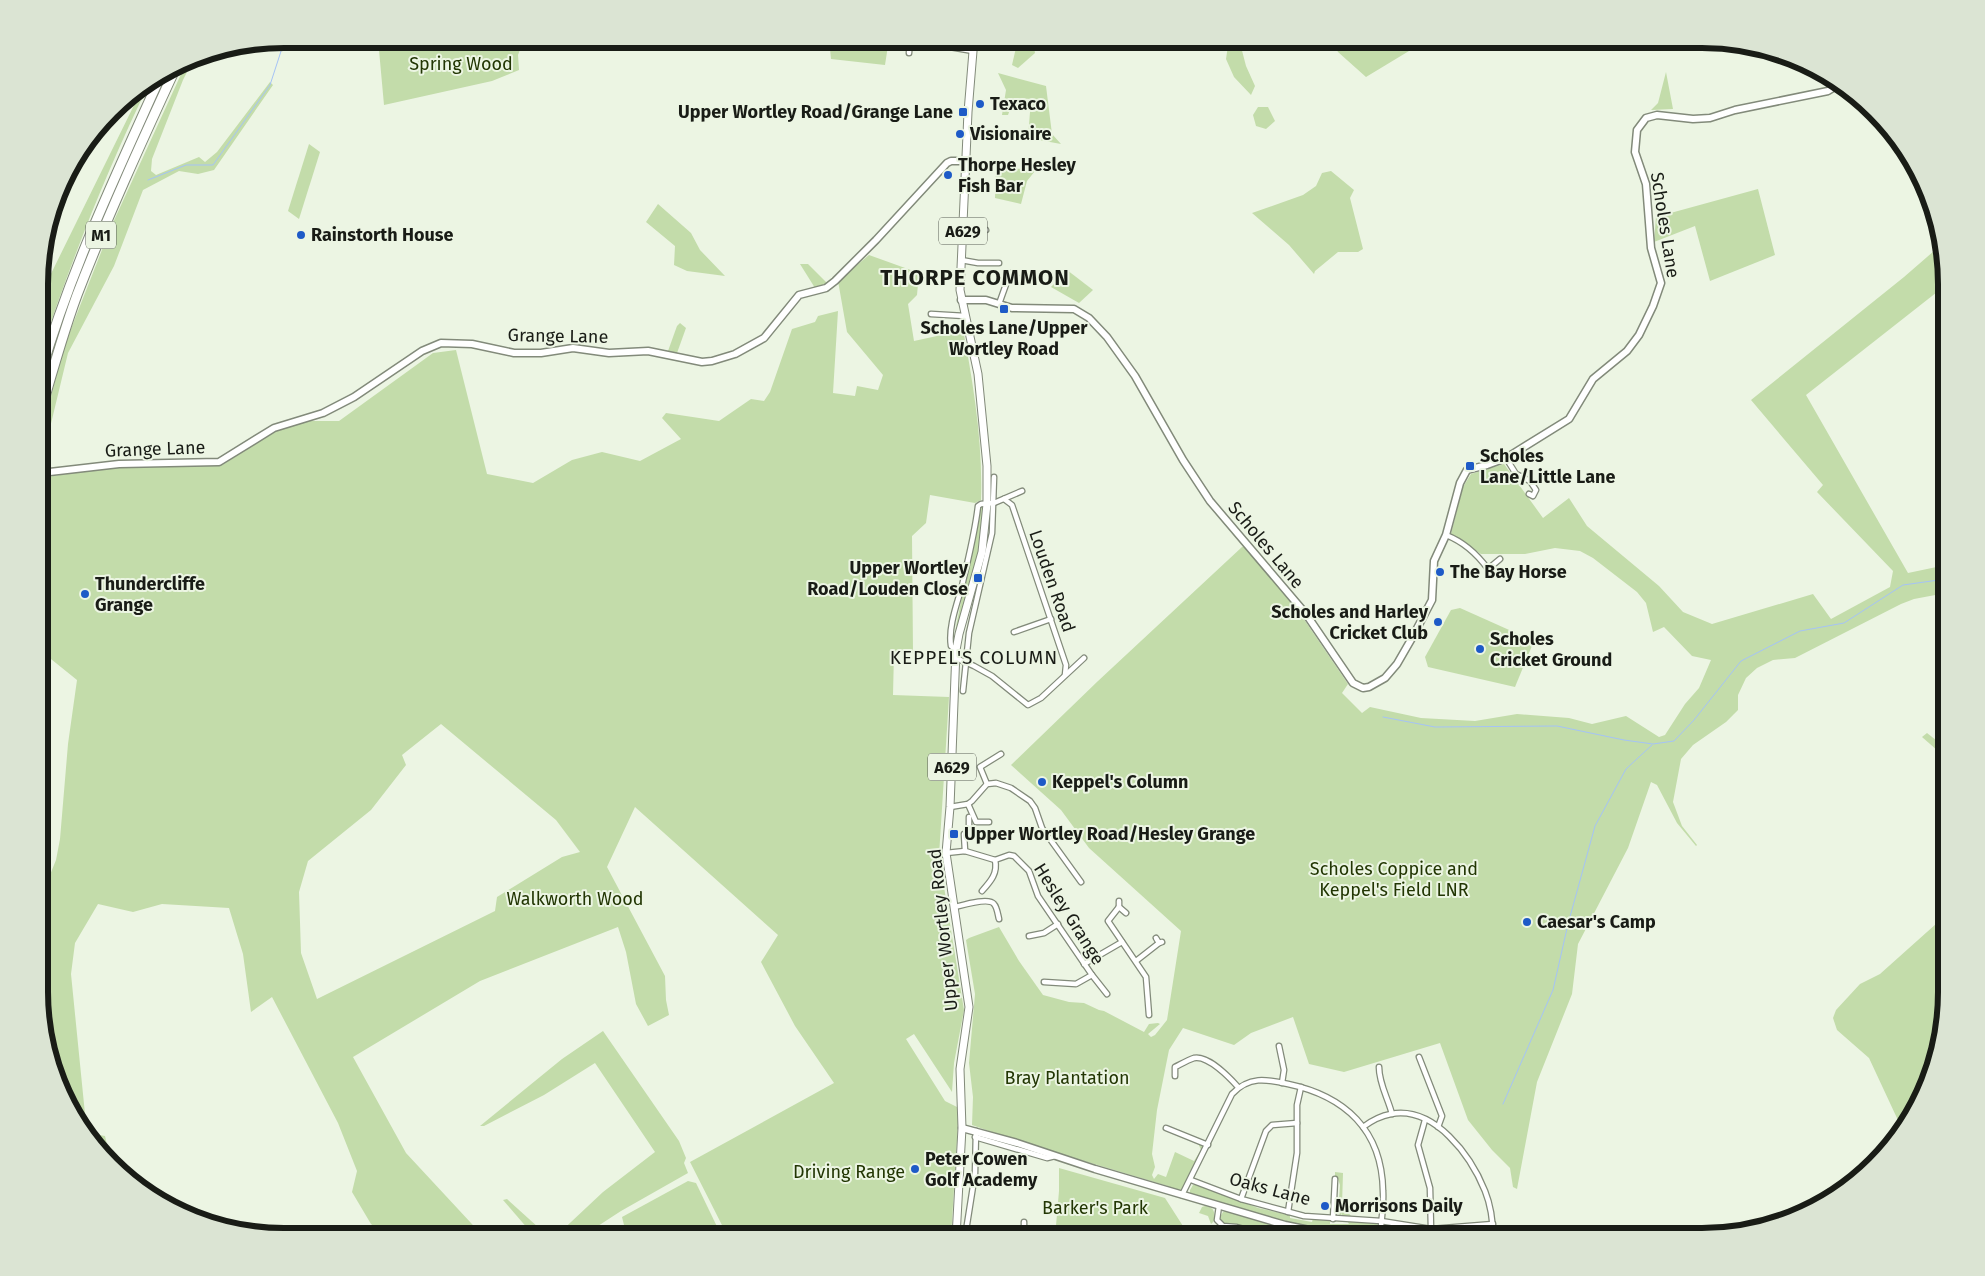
<svg xmlns="http://www.w3.org/2000/svg" width="1985" height="1276" font-family="'Fira Sans',sans-serif">
  <rect width="100%" height="100%" fill="#ecf5e3"/>
  <g fill="#c3dcaa" fill-rule="evenodd">
    <path d="M284,39H296L297,40L285,50L277,40Z"/>
    <path d="M378,39H524L518,55L519,70L492,81L384,105Z"/>
    <path d="M829,39H889L885,65L831,59Z"/>
    <path d="M1018,39H1032L1035,53L1018,68L1012,65Z"/>
    <path d="M1229,39H1239L1246,66L1255,86L1251,95L1234,77L1226,59Z"/>
    <path d="M1330,39H1433L1409,51L1366,77L1338,52Z"/>
    <path d="M1662,39H1689L1664,46Z"/>
    <path d="M195,56L183,80L152,159L151,171L156,175L199,157L205,162L217,152L270,82L273,85L214,170L198,174L179,171L143,190L114,266L68,353L41,465V433L65,344L111,227L188,59Z"/>
    <path d="M1666,72L1673,109L1651,110L1658,103Z"/>
    <path d="M998,73L1046,86L1052,134L1061,144L1028,138L1031,99L1014,98L1008,115H1002L1006,90Z"/>
    <path d="M150,82C107,169 72,259 41,351V300L44,288L143,87Z"/>
    <path d="M1258,107H1268L1275,121L1266,129L1256,126L1253,115Z"/>
    <path d="M309,144L320,152L299,219L288,211Z"/>
    <path d="M1039,166L1027,181L1021,204L995,198L996,168L1027,169Z"/>
    <path d="M1331,171L1354,190L1350,198L1363,249L1358,252H1338L1315,271L1314,274L1289,245L1252,213L1303,195L1316,186L1322,173Z"/>
    <path d="M1758,189L1775,255L1710,281L1695,226L1654,242L1656,217Z"/>
    <path d="M658,204L691,233L700,250L725,276L687,271L674,265L675,246L646,222Z"/>
    <path d="M1942,244L1946,268V285L1806,395L1908,573L1946,565V593L1914,599L1901,604L1795,658L1773,660L1757,668L1746,678L1738,695V710L1726,722L1693,745L1681,759L1673,802L1682,826L1697,845L1696,846L1677,823L1657,785L1651,782L1628,848L1578,944L1572,994L1537,1082L1517,1189L1513,1187L1510,1168L1492,1150L1468,1120L1440,1043L1344,1072L1309,1064L1293,1017L1251,1033L1234,1045L1183,1028L1169,1050L1157,1110L1152,1154L1155,1167L1152,1175L1154,1179L1158,1174L1166,1177L1175,1152L1194,1161L1201,1150L1198,1143L1204,1145L1205,1148L1183,1190L1169,1188L1168,1186L1017,1141L972,1125L973,1097L969,1063L975,994L966,940L969,938L999,927L1019,961L1043,995L1069,1002L1084,1003L1099,1010L1104,1011L1144,1032L1149,1024L1158,1023L1160,1024L1148,1034L1151,1037L1155,1035L1167,1020L1181,931L1089,848L1061,810L1011,765L1098,681L1242,547L1244,546L1252,554L1297,609L1348,684L1342,693L1362,713L1370,707L1421,718L1475,721L1517,714L1569,718L1592,724L1626,716L1659,737L1665,735L1685,704L1699,688L1711,660L1692,656L1664,627L1653,632L1646,603L1637,592L1593,558L1580,551L1555,548L1525,554H1481L1451,534L1463,487L1471,474L1504,464L1543,518L1569,498L1587,526L1659,586L1683,612L1712,624L1813,594L1831,619L1890,587L1893,571L1817,492L1823,485L1751,400L1904,277Z"/>
    <path d="M869,255L919,273L917,295L908,304L914,341L937,336L936,327L962,324C973,382 983,441 981,500L975,503L930,495L926,523L912,536L913,653H894L893,695L949,697L939,856L964,1010L954,1063L952,1092L914,1034L906,1039L945,1101L959,1108L951,1237H931L932,1226L918,1232L900,1237H728L690,1162L834,1083L795,1026L761,962L778,935L635,807L607,867L665,976L666,1000L669,1015L648,1026L636,1004L626,952L618,927L480,981L353,1057L406,1153L484,1237H386L371,1224L352,1192L357,1171L338,1123L272,997L251,1012L243,954L229,908L162,904L133,912L98,904L75,943L71,974L86,1124L94,1134L105,1136L108,1149L105,1151L72,1115L41,1024V897L56,860L60,839L68,744L77,680L41,651V478L112,467L222,465L276,431L310,421H339L433,353L456,350L487,474L533,483L572,460L602,452L640,461L681,439L662,418L666,413L719,421L751,399L764,401L770,392L792,329L815,322L818,316L838,311L833,393L855,396L857,386L878,390L883,375L847,332L838,281ZM441,724L556,820L580,852L562,857L497,897L495,911L317,999L301,953L299,892L308,861L371,810L406,765L402,755Z"/>
    <path d="M800,264H808L827,283L815,288Z"/>
    <path d="M1067,270L1093,290L1079,303L1051,287Z"/>
    <path d="M680,323L686,328L677,353L668,351L677,326Z"/>
    <path d="M984,506C982,551 971,597 954,638C961,595 974,553 980,509Z"/>
    <path d="M1460,608L1534,641L1515,687L1428,667L1425,657L1451,610Z"/>
    <path d="M1927,733L1946,748V758L1922,737Z"/>
    <path d="M1946,915V1008L1933,1071L1903,1131L1869,1058L1837,1030L1833,1018L1836,1010L1860,984L1880,974Z"/>
    <path d="M603,1031L679,1141L686,1158L684,1163L688,1173L621,1211L581,1237H555L603,1192L655,1152L595,1063L544,1095L484,1126H480L562,1059Z"/>
    <path d="M1059,1168L1165,1198L1190,1237H1055L1059,1191Z"/>
    <path d="M1335,1172L1343,1173L1342,1205L1351,1216H1342V1212L1341,1216L1338,1213L1340,1185L1338,1179H1335Z"/>
    <path d="M688,1181L696,1183L722,1237H627L622,1217Z"/>
    <path d="M1197,1184L1258,1208L1290,1215V1218L1312,1222L1313,1218L1330,1220V1224H1349L1347,1221L1374,1222L1379,1226L1378,1233L1373,1237L1362,1236L1292,1223L1195,1197L1190,1194V1190L1193,1185Z"/>
    <path d="M507,1199L549,1237H535L503,1200Z"/>
    <path d="M1205,1206C1215,1207 1215,1213 1214,1221L1211,1224L1208,1216L1199,1213L1202,1207Z"/>
    <path d="M1226,1211L1310,1235L1313,1237H1280L1259,1228L1253,1229L1237,1225L1223,1224L1219,1219L1223,1212Z"/>
    <path d="M1388,1224L1426,1230L1450,1231L1476,1228L1484,1231L1488,1237H1385L1384,1232Z"/>
  </g>
  <g fill="none" stroke-linecap="round" stroke-linejoin="round">
    <g stroke="#a5c3f6" stroke-width="1">
      <path d="M148,180L186,165H213L270,85L285,39"/>
      <path d="M41,290L47,287"/>
      <path d="M1383,717L1435,727L1557,726L1624,740L1653,744L1674,741L1694,720L1741,661L1800,631L1844,623L1903,585L1946,579"/>
      <path d="M1503,1104L1553,990L1568,924L1595,826L1626,769L1652,745"/>
    </g>
    <g stroke="#828a7a" stroke-width="7">
      <g id="street">
        <path d="M910,46L938,45L973,51"/>
        <path d="M909,53L910,39"/>
        <path d="M963,231L980,232L986,230"/>
        <path d="M961,260L978,263H999"/>
        <path d="M999,304L1009,276L1012,273L1015,278L1022,279"/>
        <path d="M931,314L965,316"/>
        <path d="M1506,458L1516,474L1530,481L1536,490L1533,496L1529,494"/>
        <path d="M1004,499L1012,505L1066,665L1065,675"/>
        <path d="M1446,535C1464,542 1477,554 1488,569L1500,559"/>
        <path d="M1014,632L1051,619"/>
        <path d="M956,650L951,646C948,627 957,604 962,586C968,559 975,533 978,506L981,504L994,503L1022,491"/>
        <path d="M956,658L974,666L992,676L1028,705L1041,698L1084,658"/>
        <path d="M963,691L969,633L992,533L994,477"/>
        <path d="M987,784L980,767L1001,754"/>
        <path d="M968,804L976,822H989"/>
        <path d="M950,807L968,804L972,801L987,784L996,783L1011,788L1030,801L1035,808L1042,828L1081,882"/>
        <path d="M965,851L964,834L969,833V817"/>
        <path d="M946,853L965,851L995,860L1009,855L1014,856L1029,871L1038,896L1092,975L1107,994"/>
        <path d="M982,891C991,881 998,873 995,860"/>
        <path d="M1119,901V907L1126,913"/>
        <path d="M955,907C963,905 989,897 994,904C997,907 998,915 999,919"/>
        <path d="M1119,907L1108,921L1146,977L1149,1015"/>
        <path d="M1029,936L1044,933L1058,924"/>
        <path d="M1156,938L1159,943L1162,942"/>
        <path d="M1136,961L1159,943"/>
        <path d="M1084,964L1122,942"/>
        <path d="M1044,982L1076,984L1092,975"/>
        <path d="M1279,1046L1284,1070L1282,1083"/>
        <path d="M1419,1057L1442,1116L1438,1127"/>
        <path d="M1379,1067C1379,1084 1388,1098 1392,1114"/>
        <path d="M1175,1076V1067C1181,1064 1188,1060 1194,1058C1208,1055 1230,1078 1238,1087"/>
        <path d="M1425,1120L1418,1145L1430,1188L1431,1229"/>
        <path d="M1363,1127C1371,1121 1380,1116 1391,1114C1435,1106 1471,1156 1485,1191C1491,1206 1493,1221 1493,1237"/>
        <path d="M1166,1128L1208,1145"/>
        <path d="M975,1137L1047,1158L1055,1156"/>
        <path d="M1191,1180L1241,1199L1304,1216L1381,1221L1431,1229L1493,1224"/>
        <path d="M1182,1195L1232,1094C1249,1076 1266,1079 1288,1084C1345,1096 1382,1130 1383,1191C1384,1206 1381,1222 1380,1237"/>
        <path d="M1241,1199L1266,1131L1272,1125L1297,1123"/>
        <path d="M1219,1206L1217,1220L1223,1226L1236,1227L1273,1237"/>
        <path d="M1288,1212L1297,1153V1105L1301,1087"/>
        <path d="M1333,1219L1335,1179"/>
        <path d="M965,1237L975,1174L976,1131"/>
        <path d="M1024,1237V1222"/>
        <path d="M1243,1237L1245,1229"/>
      </g>
    </g>
    <g stroke="#828a7a" stroke-width="9">
      <g id="secondary">
        <path d="M961,300H986L1012,308L1074,309L1089,318L1107,337L1135,376L1183,460L1210,501L1306,614L1353,683L1363,688L1369,687L1385,678L1397,664L1412,638L1432,600L1434,561L1446,535L1460,483L1467,470L1487,465L1506,458L1569,419L1593,379L1627,351L1639,335L1653,306L1661,283L1651,248L1646,184L1635,152L1637,130L1646,118L1657,115L1693,119L1710,118L1735,110L1828,91L1841,83"/>
        <path d="M41,473L119,464L219,462L274,428L323,413L354,397L422,351L441,343L472,344L514,353H541L573,348L609,353L648,351L702,362L712,361L735,354L764,338L799,295L826,288L835,281L876,240L947,163L951,161H965"/>
        <path d="M962,1128L1017,1143L1095,1169L1285,1225L1343,1237"/>
      </g>
    </g>
    <g stroke="#828a7a" stroke-width="9">
      <path id="primary" d="M956,1237L962,1128L960,1069L969,1007L946,853L950,807L956,650L959,634L982,552L987,504V466L978,374L960,290L968,112L974,39"/>
    </g>
    <g stroke="#828a7a" stroke-width="11">
      <g id="highway">
        <path d="M41,372C71,269 117,173 161,75"/>
        <path d="M41,411C52,372 63,333 77,295C107,217 142,141 177,65"/>
      </g>
    </g>
    <use href="#street" stroke="#fff" stroke-width="4.5"/>
    <use href="#secondary" stroke="#fff" stroke-width="6"/>
    <use href="#primary" stroke="#fff" stroke-width="7"/>
    <use href="#highway" stroke="#fff" stroke-width="9"/>
  </g>
  <g fill="#1e5ac7" stroke="#ecf5e3" stroke-width="2">
    <circle cx="980" cy="104" r="5"/>
    <rect x="958" y="107" width="10" height="10" rx="2.5"/>
    <circle cx="960" cy="134" r="5"/>
    <circle cx="948" cy="175" r="5"/>
    <circle cx="301" cy="235" r="5"/>
    <rect x="999" y="304" width="10" height="10" rx="2.5"/>
    <rect x="1465" y="461" width="10" height="10" rx="2.5"/>
    <circle cx="1440" cy="572" r="5"/>
    <rect x="973" y="573" width="10" height="10" rx="2.5"/>
    <circle cx="85" cy="594" r="5"/>
    <circle cx="1438" cy="622" r="5"/>
    <circle cx="1480" cy="649" r="5"/>
    <circle cx="1042" cy="782" r="5"/>
    <rect x="949" y="829" width="10" height="10" rx="2.5"/>
    <circle cx="1527" cy="922" r="5"/>
    <circle cx="915" cy="1169" r="5"/>
    <circle cx="1325" cy="1206" r="5"/>
  </g>
  <g text-anchor="middle" dominant-baseline="central" stroke-width="4" stroke-linejoin="round" paint-order="stroke">
    <g fill="#ecf5e3" stroke="#585d54" stroke-width="1">
      <rect x="939" y="217.5" width="48" height="27" rx="4"/>
      <rect x="86" y="221.5" width="30" height="27" rx="4"/>
      <rect x="928" y="753.5" width="48" height="27" rx="4"/>
    </g>
    <g font-size="16" font-weight="bold" fill="#191c16">
      <text x="963" y="231">A629</text>
      <text x="101" y="235">M1</text>
      <text x="952" y="767">A629</text>
    </g>
    <g font-size="18" fill="#223603" stroke="#ecf5e3">
      <text x="461" y="64">Spring Wood</text>
      <text x="1394" y="869">Scholes Coppice and<tspan x="1394" dy="21">Keppel's Field LNR</tspan></text>
      <text x="575" y="899">Walkworth Wood</text>
      <text x="1067" y="1078">Bray Plantation</text>
      <text x="849" y="1172">Driving Range</text>
      <text x="1095" y="1208">Barker's Park</text>
    </g>
    <g font-size="18" font-weight="bold" fill="#191c16" stroke="#ecf5e3" text-anchor="start">
      <text x="990" y="104">Texaco</text>
      <text x="953" y="112" text-anchor="end">Upper Wortley Road/Grange Lane</text>
      <text x="970" y="134">Visionaire</text>
      <text x="958" y="165">Thorpe Hesley<tspan x="958" dy="21">Fish Bar</tspan></text>
      <text x="311" y="235">Rainstorth House</text>
      <text x="1004" y="328" text-anchor="middle">Scholes Lane/Upper<tspan x="1004" dy="21">Wortley Road</tspan></text>
      <text x="1480" y="456">Scholes<tspan x="1480" dy="21">Lane/Little Lane</tspan></text>
      <text x="968" y="568" text-anchor="end">Upper Wortley<tspan x="968" dy="21">Road/Louden Close</tspan></text>
      <text x="1450" y="572">The Bay Horse</text>
      <text x="95" y="584">Thundercliffe<tspan x="95" dy="21">Grange</tspan></text>
      <text x="1428" y="612" text-anchor="end">Scholes and Harley<tspan x="1428" dy="21">Cricket Club</tspan></text>
      <text x="1490" y="639">Scholes<tspan x="1490" dy="21">Cricket Ground</tspan></text>
      <text x="1052" y="782">Keppel's Column</text>
      <text x="964" y="834">Upper Wortley Road/Hesley Grange</text>
      <text x="1537" y="922">Caesar's Camp</text>
      <text x="925" y="1159">Peter Cowen<tspan x="925" dy="21">Golf Academy</tspan></text>
      <text x="1335" y="1206">Morrisons Daily</text>
    </g>
    <g font-size="18" fill="#191c16" stroke="#ecf5e3">
      <text transform="translate(1665 225) rotate(81)">Scholes Lane</text>
      <text transform="translate(558 336) rotate(1)">Grange Lane</text>
      <text transform="translate(155 449) rotate(-2)">Grange Lane</text>
      <text transform="translate(1266 545) rotate(50)">Scholes Lane</text>
      <text transform="translate(1052 581) rotate(71)">Louden Road</text>
      <text transform="translate(1069 914) rotate(58)">Hesley Grange</text>
      <text transform="translate(943 930) rotate(-96)">Upper Wortley Road</text>
      <text transform="translate(1270 1189) rotate(15)">Oaks Lane</text>
    </g>
    <g font-size="19" letter-spacing="1" fill="#191c16" stroke="#ecf5e3">
      <text x="974" y="657">KEPPEL'S COLUMN</text>
    </g>
    <g font-size="22" font-weight="bold" letter-spacing="1" fill="#191c16" stroke="#ecf5e3">
      <text x="975" y="277">THORPE COMMON</text>
    </g>
  </g>
  <path d="M0 0H1985V1276H0ZM284 48H1702A236 236 0 0 1 1938 284V992A236 236 0 0 1 1702 1228H284A236 236 0 0 1 48 992V284A236 236 0 0 1 284 48Z" fill="#dbe4d3" fill-rule="evenodd"/>
  <path fill="none" stroke="#191c16" stroke-width="6" d="M284 48H1702A236 236 0 0 1 1938 284V992A236 236 0 0 1 1702 1228H284A236 236 0 0 1 48 992V284A236 236 0 0 1 284 48Z"/>
</svg>
